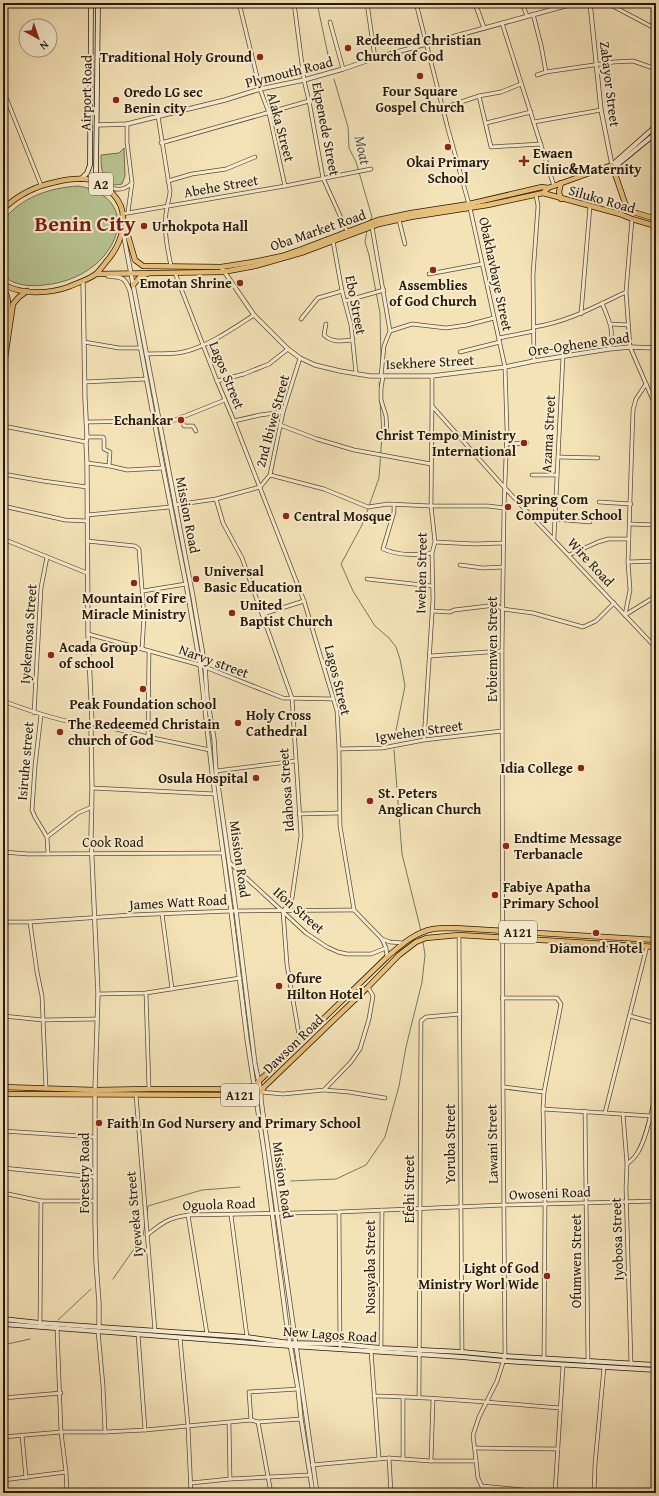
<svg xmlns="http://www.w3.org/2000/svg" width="659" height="1496" font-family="'Gentium Book Plus',serif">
  <rect width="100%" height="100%" fill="#f5e3b8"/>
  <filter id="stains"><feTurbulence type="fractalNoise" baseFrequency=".005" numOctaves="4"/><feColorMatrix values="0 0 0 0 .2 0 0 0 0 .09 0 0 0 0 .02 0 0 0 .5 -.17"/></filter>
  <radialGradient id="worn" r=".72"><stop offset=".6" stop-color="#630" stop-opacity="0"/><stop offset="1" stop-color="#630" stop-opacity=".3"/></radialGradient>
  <g fill="#b8c492" stroke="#6f6e4e">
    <path d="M124,148L125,176L122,184C102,189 101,169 101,155L119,153Z"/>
    <path d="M78,186C119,192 130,226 103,257C88,274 66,283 44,285C30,287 14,285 3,276V221C21,197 49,188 78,186Z"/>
  </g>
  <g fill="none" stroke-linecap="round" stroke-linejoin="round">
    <g stroke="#6d7d68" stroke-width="1">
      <path d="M317,3L331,69"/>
      <path d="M334,79L348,127L349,148L356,162L372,217L370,221"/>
      <path d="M367,230L365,242L369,255L380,313L381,361"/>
      <path d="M379,382L380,392"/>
      <path d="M369,506L379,478L382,435L380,401"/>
      <path d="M368,509L362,525L341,564L353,591L375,626L389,638L396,647L400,659L405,686L395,735"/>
      <path d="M394,750L402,854L421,931"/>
      <path d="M291,1181L336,1179L366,1165L385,1137L399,1086L406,1047L422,982L425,955L423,942"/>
      <path d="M147,1213L148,1206L202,1190L240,1187"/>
      <path d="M113,1279L143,1236L145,1224"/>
      <path d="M58,1320L91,1289"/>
      <path d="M3,1345L30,1339"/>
    </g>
    <g stroke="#5a4c35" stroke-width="4.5">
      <g id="minor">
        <path d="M239,3L260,89L269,113L285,186"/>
        <path d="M294,3L304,80L309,101L323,178L347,231"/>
        <path d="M367,3L375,58"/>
        <path d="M416,3L448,129L470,208L505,367L507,430L504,508L502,651L503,1087L505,1356L497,1381L479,1417L473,1435L478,1478L485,1493"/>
        <path d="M522,3L527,16"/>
        <path d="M607,3L656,29"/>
        <path d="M533,14L541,45L546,72"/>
        <path d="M330,22L343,69"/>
        <path d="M502,23L554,186"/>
        <path d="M537,75L546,72L614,62L633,61L656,69"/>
        <path d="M3,90L41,185"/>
        <path d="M479,96L491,147L541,144"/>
        <path d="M443,108L479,96L501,92L521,84"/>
        <path d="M158,116L170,191C170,197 168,201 167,207C163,226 167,247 171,266"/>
        <path d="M534,122L601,110"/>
        <path d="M486,123L531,112"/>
        <path d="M127,124V142L132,183L128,212"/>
        <path d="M161,143L309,101"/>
        <path d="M168,181L192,174L226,169L255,157"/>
        <path d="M107,187C117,190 124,191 132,183"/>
        <path d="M122,214L285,186L371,169"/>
        <path d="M632,219L626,292L630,347L656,407"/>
        <path d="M399,220L405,244"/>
        <path d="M372,227L390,331L412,324L446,328L467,325L494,318"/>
        <path d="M333,241L342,291L351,325L356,373"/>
        <path d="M175,273L217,381L234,421L304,601L337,711L339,749L340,826L354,910L382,939L386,948L387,957"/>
        <path d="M429,274L482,264"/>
        <path d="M345,301L384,290"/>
        <path d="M602,303C609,321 615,330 609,349"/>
        <path d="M581,314L590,206"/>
        <path d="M301,319L318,298L342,291"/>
        <path d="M326,324L324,335C332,343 342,341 353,340"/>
        <path d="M611,324L628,325"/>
        <path d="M534,327C568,322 596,306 626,292"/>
        <path d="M499,338L534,331"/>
        <path d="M84,342L119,348H140"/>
        <path d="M460,352L500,342"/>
        <path d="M146,354C158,353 172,355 183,352C207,347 234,328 254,315"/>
        <path d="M534,361L533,275L538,206L536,195"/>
        <path d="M381,376L384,346L390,331"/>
        <path d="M383,376L381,389V400L386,416L387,432"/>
        <path d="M432,376V406L504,487L656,648"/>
        <path d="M217,381L244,374L269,364L288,349"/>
        <path d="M85,382L146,379"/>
        <path d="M181,417L184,426H193L196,431"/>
        <path d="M234,421L260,415L283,412"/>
        <path d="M86,422L155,421"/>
        <path d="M280,425L317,439L354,450L431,464"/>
        <path d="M3,426L86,442"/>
        <path d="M160,426L225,400"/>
        <path d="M87,437H103L104,439V449L110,452L109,466"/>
        <path d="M507,444L527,443"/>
        <path d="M558,457L598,458"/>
        <path d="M87,463L110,466L127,470L163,468"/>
        <path d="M3,474L43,481L87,487"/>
        <path d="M270,475L324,489L368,507L388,504L431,506H488L504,508"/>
        <path d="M532,475H557"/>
        <path d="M216,499L223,523L242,558L292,698L301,836L292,898L288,905L283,911L287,965L300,1041"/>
        <path d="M599,502L631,504"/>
        <path d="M394,504V512L383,549C400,556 415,555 432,553"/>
        <path d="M175,505L216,499L260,487L270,475L283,412L300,358"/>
        <path d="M3,506L65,520L87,521"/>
        <path d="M87,515L170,507"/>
        <path d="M554,519L590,522"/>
        <path d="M630,524L656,525"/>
        <path d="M554,538L563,356"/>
        <path d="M3,539L87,573"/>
        <path d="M87,541L135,546L139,549L144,617L142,649"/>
        <path d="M435,542L475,544L503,543"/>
        <path d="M569,555L598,542L608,539H629"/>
        <path d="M628,562L656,561"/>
        <path d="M460,565L483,568L503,567"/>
        <path d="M367,579L432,586"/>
        <path d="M143,591L186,584"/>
        <path d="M432,611L450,612L454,610L496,605L503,609L533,613L583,627L596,621L614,603"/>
        <path d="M263,614L304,601"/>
        <path d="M625,615L630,590L628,562L633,410L636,399L646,384"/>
        <path d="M625,615L656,596"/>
        <path d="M88,634L200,665L283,698L334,699"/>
        <path d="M430,656L502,651"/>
        <path d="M3,701C32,712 60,721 91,726"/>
        <path d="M3,709L4,702"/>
        <path d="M34,713L41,588L47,557"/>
        <path d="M41,715L35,766L32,810L35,817L47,837L48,854"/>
        <path d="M92,723L148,737L210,750"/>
        <path d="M148,737L149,651"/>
        <path d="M424,740L433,599L432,553L435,542L431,506L432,406"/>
        <path d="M339,749L382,748L424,740L502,731"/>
        <path d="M216,771L295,761"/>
        <path d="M92,788L215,794"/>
        <path d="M299,814L339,813"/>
        <path d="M47,837L78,813L92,807"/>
        <path d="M3,852L28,854L223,853"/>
        <path d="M229,862L306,933L327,947L338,952L347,954H371L386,948"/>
        <path d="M162,914L172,989"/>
        <path d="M3,922H30L131,915L231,911L354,910"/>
        <path d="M30,922L37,972L42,996L46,1088"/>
        <path d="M459,935L462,1352"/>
        <path d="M382,939L390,942L403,943"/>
        <path d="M146,993L149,1089"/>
        <path d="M98,994L146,993L240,978"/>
        <path d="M502,998H557L561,1004L544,1092L543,1109L545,1204L544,1358"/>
        <path d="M3,1016L43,1020L96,1019"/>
        <path d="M630,1016L656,1023"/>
        <path d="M3,1050L4,1016"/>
        <path d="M503,1087L544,1092"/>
        <path d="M324,1090L349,1092L385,1098"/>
        <path d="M261,1092L283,1094L324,1090L351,1062L360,1049L369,1019L373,996L368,987"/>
        <path d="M136,1095L155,1331"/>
        <path d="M543,1109L651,1116"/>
        <path d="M585,1111L588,1362"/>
        <path d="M605,1113L647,946"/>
        <path d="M623,1114L627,1164L626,1188L631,1364"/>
        <path d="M3,1131L95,1137"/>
        <path d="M627,1164C630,1161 634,1159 636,1155C646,1142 652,1109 656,1093"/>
        <path d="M3,1168L95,1177"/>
        <path d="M3,1193L41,1201L40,1323"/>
        <path d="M41,1201H95"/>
        <path d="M339,1212L340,1346"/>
        <path d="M188,1215L207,1334"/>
        <path d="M231,1215L247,1337"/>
        <path d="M147,1235C162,1223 168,1218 188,1215L339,1212L504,1205L656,1201"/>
        <path d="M3,1257L5,1319"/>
        <path d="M57,1327L61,1432L66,1472L67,1493"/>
        <path d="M98,1331L103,1386L105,1432"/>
        <path d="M138,1334L145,1430"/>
        <path d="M180,1338L188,1426L191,1493"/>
        <path d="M381,1348L382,1210"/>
        <path d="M371,1351L379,1459"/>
        <path d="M374,1396C436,1397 498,1403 560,1408"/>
        <path d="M403,1397V1459"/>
        <path d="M419,1397L421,1021L426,1017L460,1014"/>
        <path d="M3,1398L61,1393"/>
        <path d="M251,1420L249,1392L298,1389"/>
        <path d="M258,1422L271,1493"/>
        <path d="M229,1423L230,1479"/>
        <path d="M22,1435L26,1478"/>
        <path d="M3,1437L61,1432H105L145,1430L251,1420L258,1422L301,1419"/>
        <path d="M475,1448L558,1449"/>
        <path d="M389,1458L391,1493"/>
        <path d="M431,1461L433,1399"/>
        <path d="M312,1465L389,1458L431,1461H476"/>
        <path d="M3,1480L66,1472"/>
        <path d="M191,1483L230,1479L310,1475"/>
        <path d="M482,1486L555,1493"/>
        <path d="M555,1493L563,1366"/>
        <path d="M594,1493L595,1464L604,1367"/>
      </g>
    </g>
    <g stroke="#5a4c35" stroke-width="5">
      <g id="tertiary">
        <path d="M475,3L484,28"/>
        <path d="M590,3L601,110L612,165"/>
        <path d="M647,3L656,5"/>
        <path d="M97,125L127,124L225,100L260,89L304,80L343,69L375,58L576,3"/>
        <path d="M123,232L193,597L205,667L207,697L214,739L216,771L236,911L255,1064L261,1092V1100L317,1493"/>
        <path d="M221,267L254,315L288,349L300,358L315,365L340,371L370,376H432L505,367L534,361L609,349L630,347L656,348"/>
        <path d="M108,276C122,277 125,277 130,291L163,468L186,584L200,665L212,772L231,911L247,1039L264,1151L287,1327L298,1389L301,1419L313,1493"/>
        <path d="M83,281L85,399L87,437L86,442L87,463L88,634L92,723L91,726L92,788L91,837L98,994L95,1090V1220L96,1262L99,1303V1326"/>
      </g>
    </g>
    <g stroke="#261909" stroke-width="5.5">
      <g id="secondary">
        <path d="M98,3L96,172L99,183"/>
        <path d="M612,165L656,126"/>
        <path d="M612,165H617L656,133"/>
        <path d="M81,179L87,173L90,165L91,3"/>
        <path d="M3,1319L40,1323L247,1337L290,1343L340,1344L381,1348L462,1352L505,1356L656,1365"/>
        <path d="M3,1324L291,1346L462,1357L504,1361L656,1370"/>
      </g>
    </g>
    <g stroke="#261909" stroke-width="6">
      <g id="primary">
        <path d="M561,183L559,192L561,199"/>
        <path d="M543,193L620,214L632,219L656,226"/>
        <path d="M124,222L135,260L143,266L221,267L253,262L282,256L302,249L378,220L411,213L469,204L542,187L548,188"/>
        <path d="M96,274L223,272L255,266L304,252L379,224L411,217L488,205L543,193L548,188L612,165L627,209L630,211L656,219"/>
        <path d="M133,285L140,277L149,273"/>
      </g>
    </g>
    <g stroke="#261909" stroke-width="6">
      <g id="trunk">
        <path d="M3,209C18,195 35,186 56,182C69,179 83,177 95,181C103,184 107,189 113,194C132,214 122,244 106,262C103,266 99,271 96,274C88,280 77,283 68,287C49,294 21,295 3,284"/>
        <path d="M3,287C13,304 6,320 3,339"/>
        <path d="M3,372L13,304L19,297L27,291"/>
        <path d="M3,1087L95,1090L149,1089H225L245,1088L254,1086L387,957C400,946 415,932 433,929C440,928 448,928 455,928L656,940"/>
        <path d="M3,1094L245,1095L261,1092L264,1087L368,987L399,955L416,942L426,938L459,935L656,947"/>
      </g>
    </g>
    <use href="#minor" stroke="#f8edd1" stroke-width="3"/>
    <use href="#tertiary" stroke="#f8edd1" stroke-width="3.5"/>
    <use href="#secondary" stroke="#f8edd1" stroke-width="4"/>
    <use href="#primary" stroke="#eac27c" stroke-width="4.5"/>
    <use href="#trunk" stroke="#eac27c" stroke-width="4.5"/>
  </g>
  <g fill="#8f2418" stroke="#f8edd1" stroke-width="1.5">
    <circle cx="348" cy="48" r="4"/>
    <circle cx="260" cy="57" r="4"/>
    <circle cx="420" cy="76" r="4"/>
    <circle cx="116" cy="100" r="4"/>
    <circle cx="448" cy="147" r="4"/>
    <path d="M522 155h4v4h4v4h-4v4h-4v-4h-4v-4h4z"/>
    <circle cx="144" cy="226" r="4"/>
    <circle cx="433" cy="270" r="4"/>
    <circle cx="240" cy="283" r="4"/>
    <circle cx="181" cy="420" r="4"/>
    <circle cx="524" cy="443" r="4"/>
    <circle cx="508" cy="507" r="4"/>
    <circle cx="286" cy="516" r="4"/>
    <circle cx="196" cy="579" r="4"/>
    <circle cx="134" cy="583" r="4"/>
    <circle cx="232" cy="613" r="4"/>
    <circle cx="51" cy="655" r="4"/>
    <circle cx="143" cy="689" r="4"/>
    <circle cx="238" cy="723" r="4"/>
    <circle cx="60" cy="732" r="4"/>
    <circle cx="581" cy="768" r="4"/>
    <circle cx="256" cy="778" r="4"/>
    <circle cx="370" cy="801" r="4"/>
    <circle cx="506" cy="846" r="4"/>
    <circle cx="495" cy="895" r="4"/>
    <circle cx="596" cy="933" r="4"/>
    <circle cx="279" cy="986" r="4"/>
    <circle cx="99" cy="1123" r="4"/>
    <circle cx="547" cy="1276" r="4"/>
  </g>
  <g text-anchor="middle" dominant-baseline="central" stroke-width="4" stroke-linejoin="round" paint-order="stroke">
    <g fill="#f8edd1" stroke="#655945" stroke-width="1">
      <rect x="89" y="173" width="24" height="22" rx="3"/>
      <rect x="499" y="921" width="38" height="22" rx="3"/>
      <rect x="221" y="1084" width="38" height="22" rx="3"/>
    </g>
    <g font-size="13" font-weight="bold" fill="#261909">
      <text x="101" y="184">A2</text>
      <text x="518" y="932">A121</text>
      <text x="240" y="1095">A121</text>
    </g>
    <g font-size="14" font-weight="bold" fill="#261909" stroke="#f8edd1" text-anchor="start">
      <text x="356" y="40">Redeemed Christian<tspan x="356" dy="16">Church of God</tspan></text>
      <text x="252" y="57" text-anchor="end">Traditional Holy Ground</text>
      <text x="420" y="91" text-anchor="middle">Four Square<tspan x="420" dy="16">Gospel Church</tspan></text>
      <text x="124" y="92">Oredo LG sec<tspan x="124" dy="16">Benin city</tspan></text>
      <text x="533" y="153">Ewaen<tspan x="533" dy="16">Clinic&amp;Maternity</tspan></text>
      <text x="448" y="162" text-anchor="middle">Okai Primary<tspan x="448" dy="16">School</tspan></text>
      <text x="152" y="226">Urhokpota Hall</text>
      <text x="232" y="283" text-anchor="end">Emotan Shrine</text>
      <text x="433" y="285" text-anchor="middle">Assemblies<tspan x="433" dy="16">of God Church</tspan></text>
      <text x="173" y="420" text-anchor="end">Echankar</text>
      <text x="516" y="435" text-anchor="end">Christ Tempo Ministry<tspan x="516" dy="16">International</tspan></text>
      <text x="516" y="499">Spring Com<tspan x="516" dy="16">Computer School</tspan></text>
      <text x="294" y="516">Central Mosque</text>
      <text x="204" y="571">Universal<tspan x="204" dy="16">Basic Education</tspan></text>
      <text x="134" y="598" text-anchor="middle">Mountain of Fire<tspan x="134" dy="16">Miracle Ministry</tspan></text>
      <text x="240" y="605">United<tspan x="240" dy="16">Baptist Church</tspan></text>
      <text x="59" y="647">Acada Group<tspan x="59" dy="16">of school</tspan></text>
      <text x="143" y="704" text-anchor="middle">Peak Foundation school</text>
      <text x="246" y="715">Holy Cross<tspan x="246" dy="16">Cathedral</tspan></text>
      <text x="68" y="724">The Redeemed Christain<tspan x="68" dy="16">church of God</tspan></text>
      <text x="573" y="768" text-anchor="end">Idia College</text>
      <text x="248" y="778" text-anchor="end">Osula Hospital</text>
      <text x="378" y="793">St. Peters<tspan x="378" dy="16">Anglican Church</tspan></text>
      <text x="514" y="838">Endtime Message<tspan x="514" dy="16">Terbanacle</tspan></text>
      <text x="503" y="887">Fabiye Apatha<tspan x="503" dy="16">Primary School</tspan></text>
      <text x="596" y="948" text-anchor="middle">Diamond Hotel</text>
      <text x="287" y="978">Ofure<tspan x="287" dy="16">Hilton Hotel</tspan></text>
      <text x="107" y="1123">Faith In God Nursery and Primary School</text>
      <text x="539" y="1268" text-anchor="end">Light of God<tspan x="539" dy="16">Ministry Worl Wide</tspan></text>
    </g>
    <g font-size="14" fill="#261909" stroke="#f8edd1">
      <text transform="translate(289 72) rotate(-14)">Plymouth Road</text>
      <text transform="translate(610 84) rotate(83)">Zabayor Street</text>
      <text transform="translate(86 93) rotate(-89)">Airport Road</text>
      <text transform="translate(281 127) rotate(75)">Alaka Street</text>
      <text transform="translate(326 129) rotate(79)">Ekpenede Street</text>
      <text transform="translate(221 186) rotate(-10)">Abehe Street</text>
      <text transform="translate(602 199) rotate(16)">Siluko Road</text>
      <text transform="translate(318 230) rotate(-19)">Oba Market Road</text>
      <text transform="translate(496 274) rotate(78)">Obakhavbaye Street</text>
      <text transform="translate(356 305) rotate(79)">Ebo Street</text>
      <text transform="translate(579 344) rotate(-8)">Ore-Oghene Road</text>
      <text transform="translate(430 362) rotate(-3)">Isekhere Street</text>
      <text transform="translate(227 375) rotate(68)">Lagos Street</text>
      <text transform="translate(272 421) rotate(-75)">2nd Ibiwe Street</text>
      <text transform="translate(548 434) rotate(-87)">Azama Street</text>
      <text transform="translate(188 515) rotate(79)">Mission Road</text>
      <text transform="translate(591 562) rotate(47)">Wire Road</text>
      <text transform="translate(421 573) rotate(-89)">Iwehen Street</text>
      <text transform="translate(28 634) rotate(-86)">Iyekemosa Street</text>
      <text transform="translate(492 649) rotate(-90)">Evbiemwen Street</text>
      <text transform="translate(214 661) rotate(20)">Narvy street</text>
      <text transform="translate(338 680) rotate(76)">Lagos Street</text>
      <text transform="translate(419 731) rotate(-8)">Igwehen Street</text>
      <text transform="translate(25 761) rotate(-85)">Isiruhe street</text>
      <text transform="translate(286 790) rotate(-94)">Idahosa Street</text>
      <text x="113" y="842">Cook Road</text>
      <text transform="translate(240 859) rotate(82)">Mission Road</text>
      <text transform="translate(178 902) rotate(-3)">James Watt Road</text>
      <text transform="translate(299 910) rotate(41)">Ifon Street</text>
      <text transform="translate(293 1044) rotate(-44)">Dawson Road</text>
      <text transform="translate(450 1144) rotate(-90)">Yoruba Street</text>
      <text transform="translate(492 1144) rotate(-91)">Lawani Street</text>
      <text transform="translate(84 1173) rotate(-90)">Forestry Road</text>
      <text transform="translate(283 1180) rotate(82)">Mission Road</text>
      <text transform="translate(409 1189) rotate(-90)">Efehi Street</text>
      <text transform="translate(550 1193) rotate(-2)">Owoseni Road</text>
      <text transform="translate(219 1204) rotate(-2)">Oguola Road</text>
      <text transform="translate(134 1214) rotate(-95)">Iyeweka Street</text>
      <text transform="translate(617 1239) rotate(-92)">Iyobosa Street</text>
      <text transform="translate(576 1261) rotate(-90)">Ofumwen Street</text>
      <text transform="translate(370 1267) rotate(-90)">Nosayaba Street</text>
      <text transform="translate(330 1334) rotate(4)">New Lagos Road</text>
    </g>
    <g font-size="15" font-style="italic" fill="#505341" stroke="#f8edd1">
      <text transform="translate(363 150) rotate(78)">Moat</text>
    </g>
    <g font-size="22" font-weight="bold" fill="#7a1f14" stroke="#f8edd1">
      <text x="85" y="223">Benin City</text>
    </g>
  </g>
  <rect width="659" height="1496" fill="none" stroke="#f5e3b8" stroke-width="16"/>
  <rect x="4" y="4" width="651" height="1488" fill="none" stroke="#261909" stroke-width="2"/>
  <rect x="8" y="8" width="643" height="1480" fill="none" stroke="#261909"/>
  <g transform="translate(38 38) rotate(140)"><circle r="19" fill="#f8edd1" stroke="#a49881"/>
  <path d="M0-3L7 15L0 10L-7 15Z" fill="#8f2418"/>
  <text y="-6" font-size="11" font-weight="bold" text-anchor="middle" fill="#261909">N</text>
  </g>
  <rect width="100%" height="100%" filter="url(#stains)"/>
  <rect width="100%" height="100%" fill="url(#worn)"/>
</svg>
